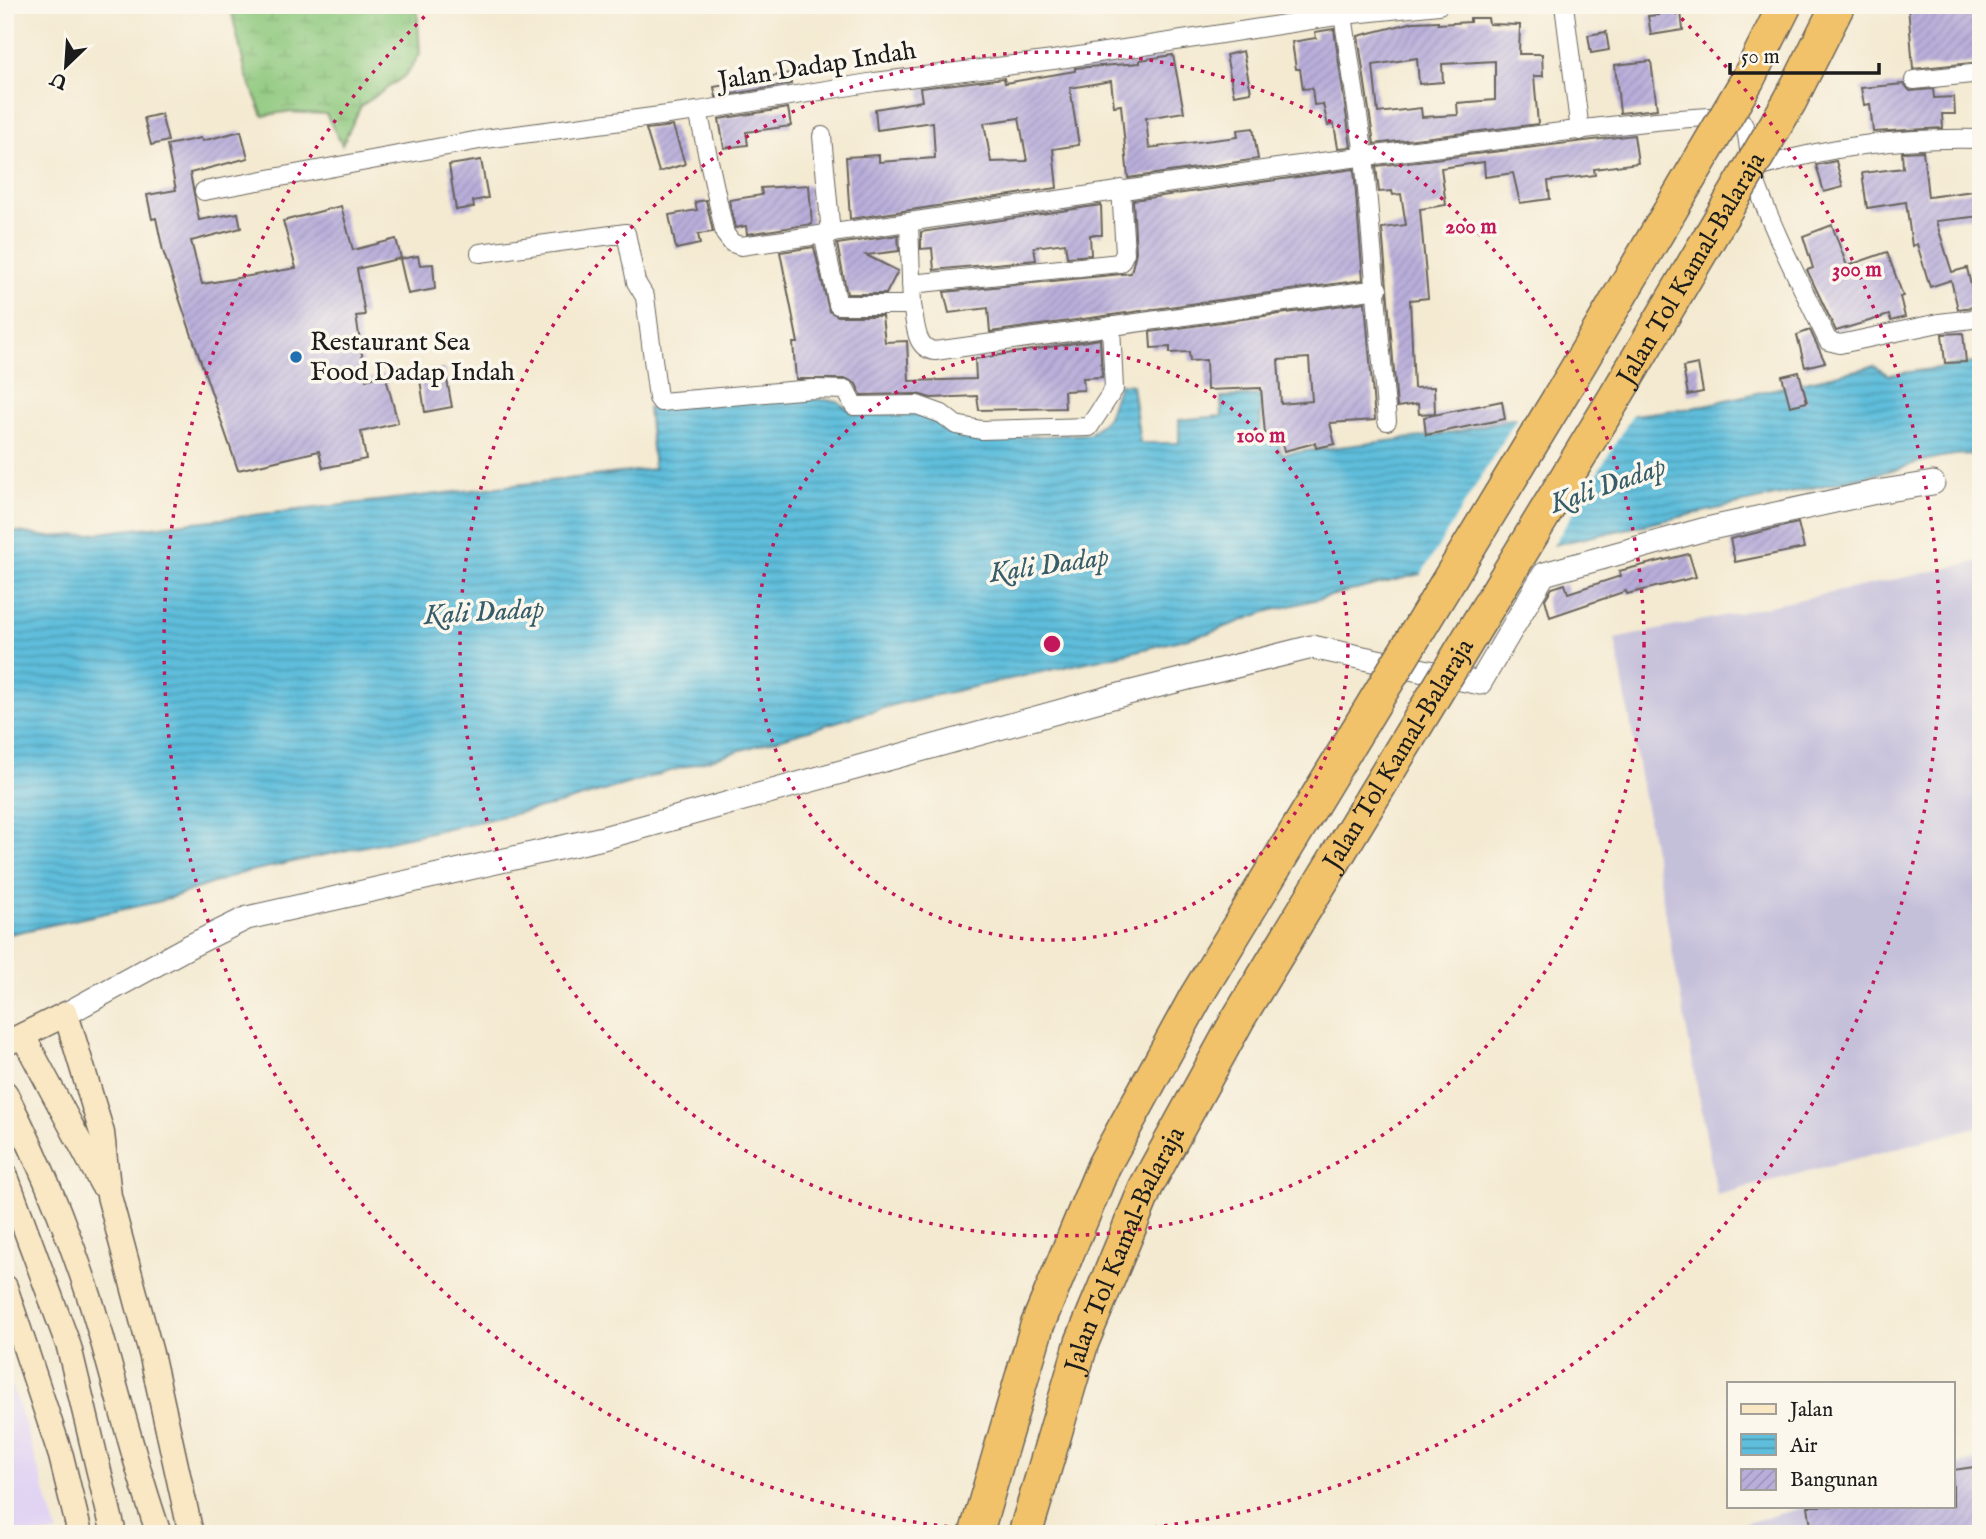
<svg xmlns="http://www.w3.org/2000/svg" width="1986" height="1539" font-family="'IM FELL English',serif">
  <defs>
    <pattern id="wetland-marsh" width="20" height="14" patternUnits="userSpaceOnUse" patternTransform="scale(1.75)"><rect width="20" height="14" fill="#8dc87d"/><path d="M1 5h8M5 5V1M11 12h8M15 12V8" fill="none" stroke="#79ab6b"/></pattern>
    <pattern id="water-rules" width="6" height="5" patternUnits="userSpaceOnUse" patternTransform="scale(1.75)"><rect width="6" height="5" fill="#5ebedc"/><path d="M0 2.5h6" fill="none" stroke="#4d9ab2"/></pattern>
    <pattern id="building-hatch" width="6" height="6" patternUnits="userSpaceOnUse" patternTransform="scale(1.75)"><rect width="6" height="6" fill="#b9aeda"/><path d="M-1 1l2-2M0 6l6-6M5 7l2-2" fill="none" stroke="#9e95ba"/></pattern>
  </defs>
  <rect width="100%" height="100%" fill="#fbf7ec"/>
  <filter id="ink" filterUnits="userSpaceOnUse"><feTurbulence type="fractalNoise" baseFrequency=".0143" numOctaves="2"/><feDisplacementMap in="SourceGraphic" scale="14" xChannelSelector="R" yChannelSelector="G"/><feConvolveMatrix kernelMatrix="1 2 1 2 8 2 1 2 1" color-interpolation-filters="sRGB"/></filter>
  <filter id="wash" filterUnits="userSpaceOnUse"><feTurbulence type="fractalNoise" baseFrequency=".00686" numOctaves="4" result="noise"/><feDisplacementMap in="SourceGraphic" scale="28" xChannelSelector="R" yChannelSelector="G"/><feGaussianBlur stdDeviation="1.57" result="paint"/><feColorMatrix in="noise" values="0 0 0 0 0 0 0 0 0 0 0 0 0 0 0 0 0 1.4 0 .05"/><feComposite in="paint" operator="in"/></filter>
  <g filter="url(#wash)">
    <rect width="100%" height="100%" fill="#f4ead2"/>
    <path fill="#e1d4f3" d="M5,1367L22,1415L58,1534H5Z"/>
    <g fill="#c5c0da">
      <path d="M1981,561V1126L1717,1195L1615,639Z"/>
      <path d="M1981,1459V1534H1706L1809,1506H1953V1467Z"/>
    </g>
    <path fill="url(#wetland-marsh)" stroke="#54724c" stroke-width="2" d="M230,5H417L420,54L406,75L361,106L342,145L326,114L284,112L263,116L246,74Z"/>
    <path fill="url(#water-rules)" stroke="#3d6d7c" stroke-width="2" d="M1981,362V454C1951,453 1926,459 1898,469L1412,576L1265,612L1212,632L1128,653L900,703L559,804L242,873L161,901L5,935V530L48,537L82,535L654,469L648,408L784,397L838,401L847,409L926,414L949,432L971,439L1090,434L1108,417L1119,384L1132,385L1140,443H1179V420L1222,416L1221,397L1260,395L1261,438L1276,437L1282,454L1446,434L1515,418L1551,434L1597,430L1609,418L1692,408L1874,366L1889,375Z"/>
    <path fill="#f4ead2" d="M1635,411L1551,549L1419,578L1519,415L1551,430L1596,427L1608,415Z"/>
    <g id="blocks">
      <g fill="url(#building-hatch)" fill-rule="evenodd">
        <path d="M1657,5H1676V12H1681L1683,30L1651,35L1648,16L1658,15Z"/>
        <path d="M1908,5H1980L1981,62L1913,69Z"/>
        <path d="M1470,18H1488L1489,24L1520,25L1519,54H1542L1543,76H1534L1538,124L1374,144L1358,36L1414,22L1438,21V24L1470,22ZM1417,58L1419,84L1443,82L1442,64L1495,61V100L1457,103L1458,115L1422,117L1421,108L1378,113L1373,65Z"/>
        <path d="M1334,29L1351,147L1338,148L1334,124L1328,126L1323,104L1314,105L1312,88L1303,89L1300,69H1296L1292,42L1316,38L1315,32Z"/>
        <path d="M1606,32L1609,50L1591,53L1588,35Z"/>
        <path d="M1243,51L1251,92L1234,95L1226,55Z"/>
        <path d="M1173,55L1184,112L1146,118L1149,148L1238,137L1237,130L1253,128L1258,159L1128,178L1121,105L1114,106L1111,81L1070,88L1079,145L1053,149L1057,188L850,219L846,157L879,155V162L935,158L933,122L877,130L875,109L922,101L920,88L1004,78L1005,83L1075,71V68L1140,63V60ZM1019,118L1027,161L991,162L984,123Z"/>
        <path d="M1651,61L1657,109L1620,113L1615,65Z"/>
        <path d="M790,73L791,84L716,97L714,87Z"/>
        <path d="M1904,84L1910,91L1933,89L1934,98L1954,97L1955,114H1942L1943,128L1873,132L1870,104L1864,105L1861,88Z"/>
        <path d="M788,108L791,126L746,132L748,145L724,148L719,119Z"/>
        <path d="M161,114L168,141L151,145L144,118Z"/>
        <path d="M673,126L685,164L659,172L646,129Z"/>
        <path d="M241,131L248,158L190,173L199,220L238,213L241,228L191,241L202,284L296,268L283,221L341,206L353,250L396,239L401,258L357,269L365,315L356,316L366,380L385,374L398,423L361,432L366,459L323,468L319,451L238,470L163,251L156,218L152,219L147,195L176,190L167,145L201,138L202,141Z"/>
        <path d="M1634,135L1638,163L1594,169L1595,175L1548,181L1550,199L1520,203L1513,173L1485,177L1484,162L1441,168L1446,205L1420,209L1428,298L1410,300L1414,388L1434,387L1435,413L1419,414L1418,404L1397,407L1382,228L1406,225L1401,194L1393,195L1392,191L1379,192L1376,166Z"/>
        <path d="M1923,151L1928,197L1981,190V216L1936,221L1952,272L1967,268L1972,290L1981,287V306L1958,309L1951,280L1930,287L1917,244L1912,246L1906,202L1867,208L1862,173L1903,168L1902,152Z"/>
        <path d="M481,160L488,198L473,201L474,207L456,210L449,165Z"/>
        <path d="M1836,161L1843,187L1824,192L1816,165Z"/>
        <path d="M1354,169L1363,280L990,332L988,308L949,313L944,292L1131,273L1136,252L1133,200Z"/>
        <path d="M809,185L812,224L747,234L746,226L735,228L729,200L762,195L761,188Z"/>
        <path d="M706,200L713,232L698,234L700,244L676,249L669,215L697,210L695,202Z"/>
        <path d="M1101,205L1102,235H1090L1091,255L1067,257L1065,243L1034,247L1036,260L934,270L932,248L921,249V232Z"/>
        <path d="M1832,225L1847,266L1887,252L1903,296L1900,297L1905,317L1891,321L1889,315L1836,331L1807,270L1813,268L1803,236Z"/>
        <path d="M898,235L899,251L866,255L898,271L886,294H847L837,244Z"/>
        <path d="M814,247L829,311L838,316H882L885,342L907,341L909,381L976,379L975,359L1100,339L1102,377L1083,378L1084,390L1064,391L1065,408L979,410L977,396L931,398L917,394L861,395L856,384L847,379H796L793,343H798L780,252Z"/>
        <path d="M418,256L420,265L433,264L435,289L408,294L400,259Z"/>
        <path d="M1365,302L1375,420L1330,423L1335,444L1316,448L1315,443L1284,451L1279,433L1265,434L1261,388L1207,390L1206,360L1190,361L1189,352L1170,353V347L1151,348L1150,332ZM1309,358L1312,401L1281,404L1278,360Z"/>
        <path d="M1810,330L1825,362L1805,367L1797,335Z"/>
        <path d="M1963,333L1966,362L1945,363L1942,334Z"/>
        <path d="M1698,364L1703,392L1688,395L1683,367Z"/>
        <path d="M445,369L452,407L425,412L419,373Z"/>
        <path d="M1799,372L1807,402L1790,406L1782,376Z"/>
        <path d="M1502,401L1505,419L1426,435L1424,417Z"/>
        <path d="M1798,523L1804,548L1735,562L1730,539Z"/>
        <path d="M1689,554L1696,577L1627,594L1626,591L1550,617L1545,599L1552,588L1565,584L1568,593L1621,576L1619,571Z"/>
        <path d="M1981,1466V1534H1812L1808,1506H1953V1470Z"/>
      </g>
    </g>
  </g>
  <g filter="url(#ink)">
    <use href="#blocks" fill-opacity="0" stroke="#68645c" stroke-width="2"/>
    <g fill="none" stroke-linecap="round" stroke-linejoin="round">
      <g stroke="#68645c" stroke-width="20">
        <g id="minor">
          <path d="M1564,5L1580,131"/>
          <path d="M1343,15L1364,155L1387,421"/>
          <path d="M1914,80L1981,73"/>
          <path d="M698,111L725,234L732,243L741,246C989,212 1235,170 1483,142C1567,132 1651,118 1735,116C1752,125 1747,155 1752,171C1771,229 1802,286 1828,341L1840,344L1939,323L1981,318"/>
          <path d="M822,136L831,234"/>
          <path d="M1752,170C1826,146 1903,137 1981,139"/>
          <path d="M204,191L485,139L698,111L875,82L1053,60L1343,15L1439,5"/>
          <path d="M823,234L838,305H912L909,223"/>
          <path d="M480,253L626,233L636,282L645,297L658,398L661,402L812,389L846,390L854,406L917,405L942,414L956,425L981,430L1089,427L1114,389L1111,326"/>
          <path d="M911,284L1120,263L1125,253L1121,189"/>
          <path d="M912,305C916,323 914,348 935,351L1378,289"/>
        </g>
      </g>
      <g stroke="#68645c" stroke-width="25">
        <path id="tertiary" d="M66,1014L188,947L247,918L603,838L1104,699L1312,647L1480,683L1544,574L1702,530L1876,492L1933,483"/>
      </g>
      <g stroke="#68645c" stroke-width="27">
        <g id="secondary">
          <path d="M23,1036L102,1184"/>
          <path d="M5,1044L66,1014L102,1133L109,1196L152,1357L191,1534"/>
          <path d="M5,1093C43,1167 78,1255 101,1335C120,1402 136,1468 159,1534"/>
          <path d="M5,1174L69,1347L114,1534"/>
          <path d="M5,1287L61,1456L80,1534"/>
        </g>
      </g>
      <g stroke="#68645c" stroke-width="36">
        <path id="motorway" d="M1025,1534L1040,1484"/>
      </g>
      <use href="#minor" stroke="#fff" stroke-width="18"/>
      <use href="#tertiary" stroke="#fff" stroke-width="23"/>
      <use href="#secondary" stroke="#fae7c3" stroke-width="24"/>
      <use href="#motorway" stroke="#f2c26a" stroke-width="33"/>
      <g stroke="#68645c" stroke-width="36" stroke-linecap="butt">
        <g id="motorway-bridge">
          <path id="s1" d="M1040,1484L1082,1342L1147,1185L1238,1019L1614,399L1790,101L1838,5"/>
          <path d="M976,1534L1037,1326L1104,1165L1197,995L1573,375L1748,79L1785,5"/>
        </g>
      </g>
      <use href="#motorway-bridge" stroke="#f2c26a" stroke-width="33"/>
    </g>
  </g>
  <g fill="none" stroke="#c2185b" stroke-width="3.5" stroke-dasharray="3.5 7">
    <circle cx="1052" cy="644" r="296"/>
    <circle cx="1052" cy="644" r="592"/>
    <path d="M1674 11A888 888 0 1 1 430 11"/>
  </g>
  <circle fill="#1f6fb2" stroke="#fbf7ec" stroke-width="2.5" cx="296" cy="357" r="7"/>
  <g text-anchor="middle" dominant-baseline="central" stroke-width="7" stroke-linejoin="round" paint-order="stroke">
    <g font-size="26" fill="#1c1c1c" stroke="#fbf7ec">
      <text transform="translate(817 66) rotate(-9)">Jalan Dadap Indah</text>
      <text stroke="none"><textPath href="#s1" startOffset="1384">Jalan Tol Kamal–Balaraja</textPath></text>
      <text stroke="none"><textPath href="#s1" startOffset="817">Jalan Tol Kamal–Balaraja</textPath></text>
      <text stroke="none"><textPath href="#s1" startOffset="250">Jalan Tol Kamal–Balaraja</textPath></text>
    </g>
    <g font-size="26" fill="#1c1c1c" stroke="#fbf7ec" text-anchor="start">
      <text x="310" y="342">Restaurant Sea<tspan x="310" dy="30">Food Dadap Indah</tspan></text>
    </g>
    <g font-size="28" font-style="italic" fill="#365d69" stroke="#fbf7ec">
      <text transform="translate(1608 486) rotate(-19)">Kali Dadap</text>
      <text transform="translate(1049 566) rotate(-8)">Kali Dadap</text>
      <text transform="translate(484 613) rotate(-3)">Kali Dadap</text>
    </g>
  </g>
  <circle cx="1052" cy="644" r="10" fill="#c2185b" stroke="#fbf7ec" stroke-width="3.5"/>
  <g font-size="21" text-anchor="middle" font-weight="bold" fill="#c2185b" stroke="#fbf7ec" stroke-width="7" stroke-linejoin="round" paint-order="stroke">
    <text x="1471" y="233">200 m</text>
    <text x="1857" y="276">300 m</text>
    <text x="1261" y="442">100 m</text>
  </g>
  <rect width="1986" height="1539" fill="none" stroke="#fbf7ec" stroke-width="28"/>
  <rect x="1727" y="1382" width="228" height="126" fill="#fbf7ec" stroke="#a29f99" stroke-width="2"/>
  <rect x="1741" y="1404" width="35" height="10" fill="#fae7c3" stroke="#a29f99" stroke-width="2"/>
  <text x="1790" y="1416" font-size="21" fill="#1c1c1c">Jalan</text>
  <rect x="1741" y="1434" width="35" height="21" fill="url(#water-rules)" stroke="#a29f99" stroke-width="2"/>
  <text x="1790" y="1452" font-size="21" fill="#1c1c1c">Air</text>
  <rect x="1741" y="1469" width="35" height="21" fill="url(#building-hatch)" stroke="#a29f99" stroke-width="2"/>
  <text x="1790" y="1486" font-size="21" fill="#1c1c1c">Bangunan</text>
  <g transform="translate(66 66) rotate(205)" stroke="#fbf7ec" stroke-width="5" paint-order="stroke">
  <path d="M0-5L12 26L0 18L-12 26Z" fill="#1c1c1c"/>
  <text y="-10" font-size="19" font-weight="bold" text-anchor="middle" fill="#1c1c1c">U</text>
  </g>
  <path d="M1730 63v10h149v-10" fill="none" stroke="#1c1c1c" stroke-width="3.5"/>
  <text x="1741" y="63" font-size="21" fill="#1c1c1c" stroke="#fbf7ec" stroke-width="5" paint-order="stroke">50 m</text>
</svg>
